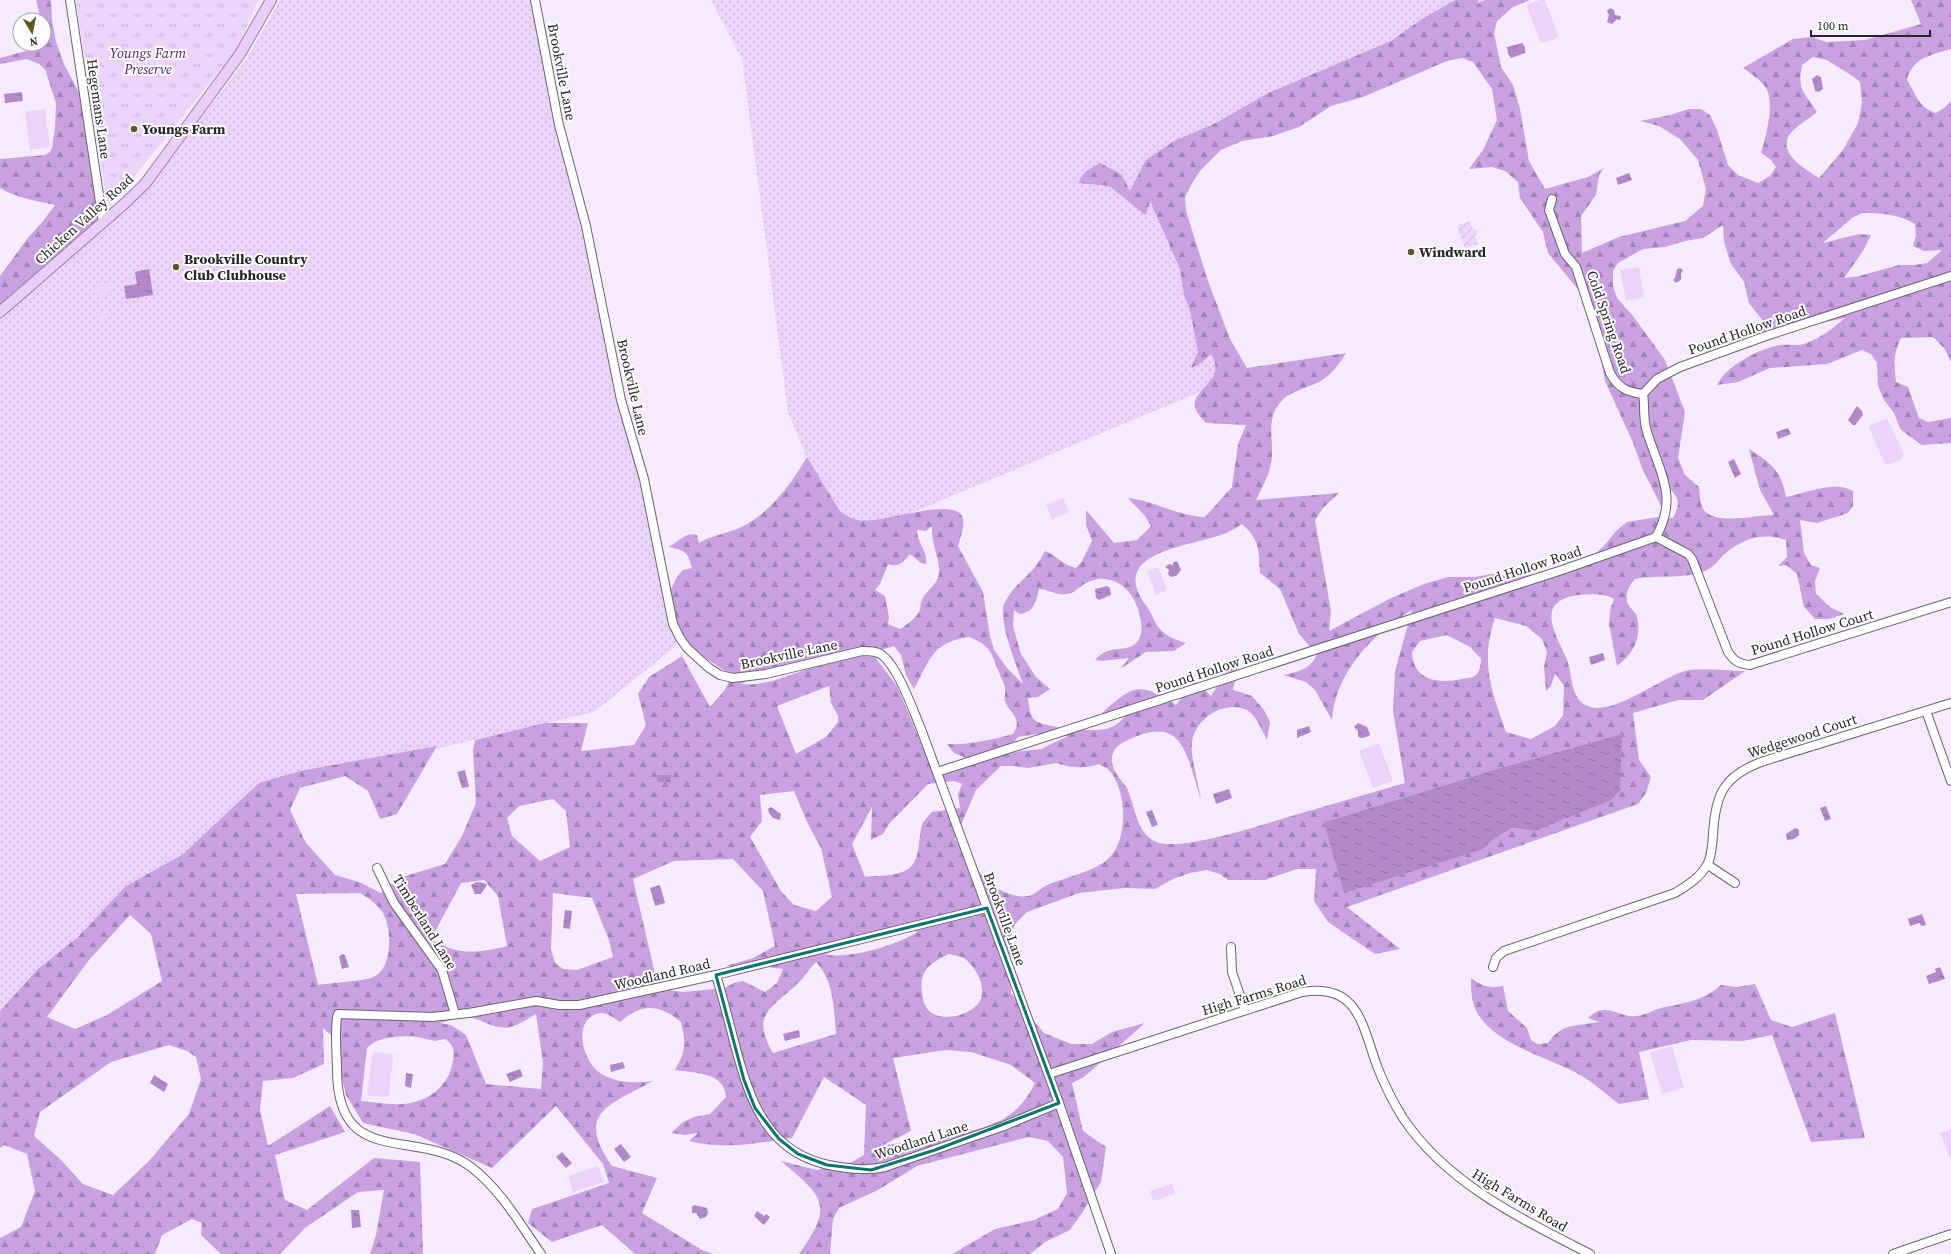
<svg xmlns="http://www.w3.org/2000/svg" width="1951" height="1254" font-family="'Source Serif 4',serif">
  <defs>
    <pattern id="grass-dots" width="8" height="8" patternUnits="userSpaceOnUse"><rect width="8" height="8" fill="#ebd3fa"/><path d="M2 2h.1M6 6h.1" fill="none" stroke="#cab5d6" stroke-width="1.8" stroke-linecap="round"/></pattern>
    <pattern id="forest-firs" width="22" height="20" patternUnits="userSpaceOnUse"><rect width="22" height="20" fill="#c9a1e1"/><path d="M5 1l3.5 6h-7zM16 11l3.5 6h-7z" fill="#a383b7"/></pattern>
    <pattern id="park-tufts" width="24" height="20" patternUnits="userSpaceOnUse"><rect width="24" height="20" fill="#ebd3fa"/><path d="M3 7l-1-3M5 7V3M7 7l1-3M15 17l-1-3M17 17v-4M19 17l1-3" fill="none" stroke="#cab5d6"/></pattern>
    <pattern id="garden-furrows" width="10" height="10" patternUnits="userSpaceOnUse"><rect width="10" height="10" fill="#ebd3fa"/><path d="M-1 1l2-2M0 10L10 0M9 11l2-2" fill="none" stroke="#cab5d6"/></pattern>
    <pattern id="water-ripples" width="26" height="14" patternUnits="userSpaceOnUse"><rect width="26" height="14" fill="#b189c8"/><path d="M2 4q2-2 4 0t4 0M15 11q2-2 4 0t4 0" fill="none" stroke="#9070a3"/></pattern>
  </defs>
  <rect width="100%" height="100%" fill="#f6ebfd"/>
  <g fill="url(#grass-dots)">
    <path d="M280,0H531L677,645L594,712L267,788L0,1035V316L146,190L247,58Z"/>
    <path d="M711,0H1510L1154,173L1238,376L842,542L788,412L742,59Z"/>
  </g>
  <g fill="url(#forest-firs)" fill-rule="evenodd">
    <path d="M36,0H51L52,20L56,42L64,64L82,98L99,221L0,307V276L27,239L43,221L55,205C36,201 17,198 0,188V159L45,155L50,152L52,148L55,127L56,103L45,69L39,64L27,59L0,64V58L37,48L44,44V20H41Z"/>
    <path d="M1455,0H1479L1477,4L1486,0H1530L1513,7L1497,21L1494,33L1501,67L1513,85L1520,109L1529,161L1545,189L1588,177L1604,168L1599,175L1596,195L1581,216L1582,253L1619,237L1685,221L1703,206L1706,189L1698,160L1680,139L1659,126L1640,121L1670,115L1689,109H1701L1710,115L1717,130L1728,165L1738,175L1758,183L1770,176L1776,167L1770,159L1761,153C1766,137 1775,103 1766,88C1761,80 1751,74 1743,68L1793,39L1812,37L1826,42L1865,40L1921,24L1911,0H1951V49C1931,55 1912,58 1907,80C1915,93 1920,109 1936,113L1944,108L1951,101V362L1944,348L1933,337L1901,338C1893,355 1894,363 1896,382L1908,387L1919,418L1928,422L1951,418V443L1922,445L1901,430L1894,413L1884,400L1878,386L1877,363L1871,354L1862,350L1827,364L1770,368L1738,382L1717,385C1726,366 1758,349 1780,345C1787,344 1796,346 1804,344C1821,338 1832,329 1845,318L1754,337L1763,327V321L1749,303L1744,282L1731,264L1724,242L1723,225L1703,238L1685,241L1665,247L1643,249L1618,263L1613,271V286L1617,298L1633,316L1665,360L1685,412L1678,458L1685,475L1699,487C1700,494 1700,503 1703,509C1714,526 1757,515 1774,515L1760,490L1749,449C1771,463 1781,470 1786,497C1806,493 1835,480 1853,491V506L1848,513L1817,523L1800,520L1804,553L1811,565L1820,568L1815,581L1816,594L1830,607L1844,614L1829,619H1815L1804,607L1797,574L1786,565L1778,566L1787,557L1786,540C1765,532 1743,538 1726,553C1719,559 1714,567 1705,571C1682,580 1658,574 1635,579C1629,585 1624,595 1628,604C1630,608 1634,611 1636,614C1643,635 1634,654 1617,666L1609,624L1610,610L1614,599C1604,593 1591,594 1579,595C1533,601 1556,634 1567,660C1571,671 1571,685 1576,695C1596,734 1662,673 1690,670C1708,668 1728,671 1745,671L1703,700H1678L1633,713L1639,760L1651,777L1646,793L1638,804L1347,907L1400,949L1375,954L1328,922L1314,901L1316,869H1297L1265,880H1228L1220,874L1207,870L1190,873L1173,879L1155,889L1125,888L1079,893L1027,912L1015,924L1010,940L1011,993L1044,1033L1071,1044H1092L1112,1032L1145,1023L1084,1077L1072,1083L1083,1131L1106,1147L1101,1182L1082,1213L1070,1230L1045,1242L1030,1254H952L995,1229L1034,1220L1058,1209L1067,1193L1063,1157L1048,1141L1029,1137L917,1166L878,1190L839,1208L833,1219L830,1254H799C835,1204 823,1197 781,1161L817,1170L852,1162L864,1155L866,1105L824,1077L792,1138C759,1143 721,1150 689,1141L698,1133L685,1135L671,1133L683,1122L694,1117L710,1114L726,1097C725,1072 694,1073 675,1070C686,1051 686,1043 681,1022C659,1004 642,1003 620,1022C615,1019 607,1012 601,1013C571,1017 582,1061 600,1073C617,1084 635,1083 653,1081C610,1105 574,1112 612,1166L657,1178L642,1213L702,1250L714,1254H635L602,1225L552,1242L528,1223L532,1209L609,1183L603,1164L556,1106L492,1168L414,1134L363,1123L346,1095L332,1036L323,1028L324,1064L293,1078L263,1081L260,1110L268,1146L330,1106L345,1132L275,1155L285,1200L307,1210L374,1158L420,1162L423,1254H370L376,1235L384,1190L358,1192L305,1228L280,1254H221L201,1235L202,1223L192,1219L162,1235L155,1254H0V1238L21,1227L35,1191L27,1154L4,1145L0,1148V1011L38,969L78,937L126,886L182,855L259,783L300,771L437,746L397,814L380,819L368,791L345,776L300,788L290,810L306,843L335,875L359,882L381,893L399,878L445,864L462,836L476,803L473,750L475,740L545,723H588L581,751L634,745L646,725L638,694L649,677L682,656L710,707L724,691L732,676L691,648L684,638L670,603L671,589L677,577L683,570L692,568C688,552 685,550 668,547C679,543 684,531 697,535L699,543C711,536 724,534 737,529C769,515 789,487 807,457L839,510C845,515 851,519 858,520C879,525 952,496 962,516C966,524 960,538 958,546L983,592L990,636L994,650L1007,668L1023,684C1017,667 998,621 1004,604C1006,600 1010,594 1012,591C1026,575 1035,571 1045,551C1056,555 1064,566 1076,568L1082,561L1092,541L1086,525V510L1114,543L1137,540L1151,526L1145,516L1128,498C1156,501 1177,516 1205,517L1232,487L1238,444L1246,425L1206,423C1203,419 1198,415 1196,410C1187,389 1229,383 1211,354L1201,363L1191,368L1198,352L1190,310L1184,295L1180,269L1150,201L1146,215C1136,209 1115,189 1108,186C1104,185 1085,184 1079,183C1081,172 1091,168 1100,163L1122,175L1130,191L1146,160L1174,141L1218,122L1268,93L1391,41L1422,19ZM1813,57L1827,60L1854,77L1860,82L1862,102L1858,123L1843,150L1819,178C1807,170 1776,153 1790,134C1797,125 1809,119 1817,112C1804,91 1797,91 1802,65ZM1462,58L1473,62L1492,89L1497,120L1483,150L1469,169L1492,167L1505,171L1518,182L1520,198L1543,232L1548,253L1591,305L1605,381L1634,445L1642,468L1661,506L1669,487C1679,500 1681,502 1673,518L1658,517L1627,522L1617,530L1603,547L1577,569L1513,577L1493,574L1474,577H1448L1424,584L1391,598L1329,631L1331,611L1315,520L1323,508L1339,493L1256,500C1261,489 1269,476 1271,463C1275,445 1266,423 1277,407C1287,391 1305,389 1319,382C1331,375 1339,365 1346,353L1247,368L1230,339L1208,281L1186,211L1185,197L1191,185L1200,171L1221,150L1242,141L1273,136L1299,127L1331,106L1363,97L1447,61ZM1862,213C1879,213 1900,214 1915,224L1916,235L1913,246L1924,251L1942,250L1927,263L1914,265H1899L1859,276L1844,278L1863,251L1871,235L1859,234L1823,243L1852,218ZM1242,524C1260,540 1259,550 1260,573L1280,589L1299,634L1317,655C1309,670 1298,672 1283,675L1306,682L1315,690L1332,720C1335,673 1373,633 1412,610L1395,671L1393,711L1405,783C1368,794 1332,804 1295,815C1267,823 1182,852 1157,842C1136,835 1135,805 1127,788C1125,785 1122,782 1120,779C1109,765 1108,750 1124,742C1184,711 1186,754 1201,800C1199,785 1190,756 1192,743C1194,719 1224,699 1247,710C1257,716 1262,731 1267,740L1270,722L1264,710L1252,696L1233,690L1238,668L1237,655L1211,696L1195,680L1176,705C1140,682 1134,684 1102,713L1126,715C1121,721 1116,726 1109,728C1098,733 1047,728 1036,721C1029,716 1029,706 1028,698L1038,697L1050,689L1036,677L1021,654L1013,626L1014,610L1020,614C1034,612 1036,602 1039,589C1049,590 1059,596 1068,594C1075,593 1080,586 1086,583C1110,570 1133,588 1139,612C1141,620 1144,633 1138,641C1126,655 1111,642 1095,660L1102,661L1129,658L1120,669L1146,652L1174,651L1186,643C1176,640 1166,636 1159,628C1154,622 1152,613 1147,607C1104,550 1194,547 1226,533C1231,531 1237,527 1242,524ZM932,526C931,544 938,552 939,569C940,585 927,588 922,600C920,604 921,609 919,612C915,619 906,625 900,629L888,624L889,617L885,596L875,590L880,584L888,564C898,568 904,562 910,554L921,563L926,564C928,551 917,543 917,530L926,531ZM1495,618L1526,626L1542,639L1547,652L1544,667L1546,691L1551,686L1555,673L1564,686L1563,715L1555,726L1531,739L1506,732C1491,690 1480,662 1495,618ZM1447,635L1470,647L1481,659C1481,664 1480,670 1477,674C1474,678 1467,678 1462,679C1439,684 1413,681 1412,652L1420,641ZM969,637C989,645 991,651 998,670C1000,676 1004,682 1005,688C1006,692 1004,697 1005,701C1008,712 1024,718 1013,734C991,740 970,745 947,744L954,753L964,757L955,772L934,774L897,686L875,657L861,656L894,646L901,655L906,675L914,689C930,660 932,642 969,637ZM791,665L812,667C791,675 763,687 741,684L767,670ZM829,686L831,703L838,716V722L826,737L796,754L777,706ZM1036,734L1068,736L1041,749L1006,753L1018,737ZM1056,763C1071,768 1084,769 1099,764C1102,766 1107,768 1109,770C1127,790 1129,840 1108,859C1095,871 1064,878 1047,885C1041,888 1035,895 1028,896C1021,897 1014,896 1007,893C983,884 970,859 955,839L976,790L1001,766H1014L1028,768ZM1484,773L1535,831L1512,828L1494,839L1483,849L1324,822ZM954,781L962,784L958,794L960,808L932,812C928,816 924,820 922,825C918,837 921,861 908,869C897,877 878,875 865,877L852,844L872,807L871,840L883,834L889,824L928,784ZM794,791L807,822L821,848L832,897L816,911L794,905L781,891L750,837L762,821L760,795ZM553,799L566,811L570,847L540,861L512,836L507,818L519,806ZM733,859L763,891L775,946L753,958L726,966L767,967L783,969L777,983L765,992L743,981L734,983L725,988L683,992L668,990L656,978L633,879L674,861ZM484,880L498,896L507,946C477,953 458,956 431,939L461,883ZM360,893C370,899 377,904 383,913C392,929 393,969 373,977C365,981 330,983 318,985L296,894ZM553,893L592,898L609,940L613,957L577,970L563,969L555,963L551,949ZM130,915L151,934L162,981L107,1015L75,1029L47,1017L89,960ZM896,927L918,932C894,946 854,958 826,955L854,936ZM949,954C953,955 960,956 964,958C976,967 989,989 978,1004C967,1017 940,1022 928,1010C924,1005 923,999 922,993C919,970 930,963 949,954ZM816,962C834,981 834,1009 836,1034L773,1053C751,1015 770,1009 796,985C804,978 809,969 816,962ZM536,1014L543,1063L541,1089L486,1084L466,1035L451,1025L440,1023C448,1021 457,1018 465,1017C471,1017 480,1020 486,1023C508,1033 517,1025 536,1014ZM412,1036L435,1041L445,1039C453,1044 455,1051 453,1060C450,1086 427,1103 402,1104C389,1105 374,1102 361,1101L367,1048C379,1036 396,1037 412,1036ZM169,1045L187,1051L196,1057L201,1079L189,1114L149,1161L113,1195L83,1184L60,1159L34,1136L40,1112L111,1062ZM946,1050L971,1052L1011,1065L1035,1083C1029,1096 1020,1108 1008,1116C982,1134 916,1142 883,1145L911,1131L893,1058Z"/>
    <path d="M1471,978C1482,986 1489,989 1503,986L1508,1011L1527,1028L1531,1040L1537,1044L1548,1043C1561,1023 1578,1026 1599,1022L1588,1018C1606,1000 1617,1018 1637,1016C1645,1015 1653,1010 1661,1008C1684,1003 1703,1001 1721,985L1737,987L1755,984L1771,1020L1792,1027L1835,1013L1865,1138L1811,1142L1772,1035L1743,1041L1691,1040L1639,1052L1649,1099L1619,1104C1607,1095 1595,1084 1582,1076C1551,1057 1483,1043 1473,1002C1471,995 1471,985 1471,978Z"/>
  </g>
  <g fill="url(#park-tufts)">
    <path d="M76,0H258L237,49L108,209Z"/>
    <path d="M106,311L108,320H100L98,312Z"/>
  </g>
  <path fill="url(#garden-furrows)" d="M1470,221L1473,229L1478,231L1475,236L1478,244L1465,248L1457,226Z"/>
  <g fill="#ebd3fa">
    <path d="M1540,0H1545L1558,35L1557,38L1543,43L1540,42L1527,7L1528,4Z"/>
    <path d="M45,109L50,147L30,150L25,112Z"/>
    <path d="M1639,267L1644,297L1626,301L1620,270Z"/>
    <path d="M109,282L113,292L97,298L93,289Z"/>
    <path d="M1885,419L1888,420L1904,454L1902,459L1887,465L1884,462L1869,428L1871,425Z"/>
    <path d="M1063,498L1069,512L1052,519L1046,505Z"/>
    <path d="M1158,567L1167,590L1156,595L1147,571Z"/>
    <path d="M1379,743L1393,781L1373,788L1359,751Z"/>
    <path d="M1672,1046L1684,1088L1662,1094L1650,1052Z"/>
    <path d="M375,1052L392,1054L393,1057L389,1095L386,1097L369,1096L367,1094L372,1055Z"/>
    <path d="M1951,1129V1161L1940,1133Z"/>
    <path d="M598,1166L604,1182L573,1192L568,1176Z"/>
    <path d="M1172,1184L1175,1194L1153,1201L1150,1191Z"/>
  </g>
  <g fill="url(#water-ripples)">
    <path d="M1610,8L1614,10L1615,15L1621,16L1620,20L1617,19L1612,24L1607,22L1609,15L1607,11Z"/>
    <path d="M1522,43L1525,47V53L1511,58L1508,54L1507,47Z"/>
    <path d="M1817,75L1821,77L1823,89L1819,92L1815,91L1812,79Z"/>
    <path d="M22,92L23,101L5,103L4,94Z"/>
    <path d="M1629,173L1632,180L1618,185L1616,178Z"/>
    <path d="M1680,268L1683,270L1681,274V280L1676,283L1673,280L1675,278L1677,269Z"/>
    <path d="M149,269L153,295L126,299L124,286L137,284L135,272Z"/>
    <path d="M1857,406L1862,411L1863,415L1855,425H1853L1848,420Z"/>
    <path d="M1788,428L1791,434L1778,439L1776,432Z"/>
    <path d="M1734,459L1741,474L1735,478L1728,462Z"/>
    <path d="M1177,561L1181,570L1176,576L1171,577L1168,574L1169,570L1165,567L1169,564L1173,565L1174,562Z"/>
    <path d="M1107,586L1110,588L1111,595L1099,600L1096,598L1095,589Z"/>
    <path d="M1603,653L1605,660L1591,665L1589,657Z"/>
    <path d="M1358,723L1367,727L1370,734L1369,736L1362,738L1358,737V731L1354,727Z"/>
    <path d="M1309,726L1311,732L1297,738V730Z"/>
    <path d="M1622,734L1620,790L1611,800L1535,831L1512,828L1494,839L1483,849L1344,893L1324,822L1484,773Z"/>
    <path d="M465,770L469,787L462,788L457,772Z"/>
    <rect x="657" y="775" width="14" height="7"/>
    <path d="M1229,789L1232,798L1216,804L1213,794Z"/>
    <path d="M1826,806L1831,819L1825,821L1820,808Z"/>
    <path d="M771,807L781,814L780,820L773,818L769,813L768,809Z"/>
    <path d="M1152,810L1158,825L1152,827L1146,812Z"/>
    <path d="M1795,828L1799,830V835L1794,839L1787,840L1786,834Z"/>
    <path d="M477,882L484,883L487,885L481,894H475L471,885Z"/>
    <path d="M660,885L665,903L655,906L650,888Z"/>
    <path d="M565,910L572,911L570,929L563,928Z"/>
    <path d="M1922,914L1926,925L1921,926L1920,923L1910,926L1908,919Z"/>
    <path d="M343,954L345,955L349,967L342,969L339,957Z"/>
    <path d="M1940,967L1945,979L1929,984L1926,976L1936,972L1935,969Z"/>
    <path d="M799,1030L800,1037L785,1041L783,1034Z"/>
    <path d="M623,1062L625,1068L611,1072L610,1065Z"/>
    <path d="M520,1069L523,1076L510,1082L506,1074Z"/>
    <path d="M406,1073L413,1074L411,1088L405,1086Z"/>
    <path d="M154,1075L168,1084L164,1092L150,1083Z"/>
    <path d="M621,1144L631,1157L624,1162L614,1149Z"/>
    <path d="M562,1152L572,1163L566,1168L556,1157Z"/>
    <path d="M694,1205L707,1208L708,1213L706,1217L700,1219L696,1213H692V1207Z"/>
    <path d="M351,1210H359L361,1227L352,1228Z"/>
    <path d="M757,1211L764,1216L766,1214L770,1217L764,1225L754,1216Z"/>
  </g>
  <g fill="none" stroke-linecap="round" stroke-linejoin="round">
    <g stroke="#6d6373" stroke-width="10">
      <g id="minor">
        <path d="M70,0L103,222"/>
        <path d="M535,0L559,125L586,226L621,400L644,479L673,624L680,638L687,648L709,668L720,675L733,678L766,674L862,651C869,651 877,651 882,655C898,667 913,710 921,729L1059,1103L1111,1254"/>
        <path d="M1552,199L1549,210L1565,254L1576,267L1610,373C1618,388 1627,392 1643,394"/>
        <path d="M1656,537L1688,554L1692,559L1728,652C1734,661 1739,664 1750,665L1951,602"/>
        <path d="M1926,711L1951,781"/>
        <path d="M937,772L1562,570L1656,537C1680,494 1657,469 1646,428C1643,416 1645,405 1643,394L1657,379L1680,367L1766,336L1951,276"/>
        <path d="M1708,865L1735,883"/>
        <path d="M377,868L394,903L442,970L455,1014"/>
        <path d="M1231,947L1232,972L1245,1010"/>
        <path d="M1493,967L1496,958L1504,951L1675,893C1686,886 1700,878 1707,865C1712,857 1712,844 1713,835C1715,794 1724,775 1764,761L1951,703"/>
        <path d="M716,975C723,998 729,1022 735,1045C750,1102 768,1155 834,1166C852,1169 867,1171 885,1167L1004,1126L1059,1103"/>
        <path d="M1049,1074L1302,992C1358,983 1362,1024 1377,1066C1384,1084 1393,1102 1403,1118C1447,1184 1522,1219 1590,1254"/>
        <path d="M541,1254C520,1224 501,1190 471,1167C416,1126 337,1171 337,1069C337,1057 334,1024 338,1014L432,1017L469,1013L536,1001L559,1005H579L716,975L987,908"/>
        <path d="M1893,1254L1951,1234"/>
      </g>
    </g>
    <g stroke="#9c7dad" stroke-width="12">
      <path id="major" d="M0,312L124,204L145,184L240,54L271,0"/>
    </g>
    <use href="#minor" stroke="#fff" stroke-width="8"/>
    <use href="#major" stroke="#e9cef8" stroke-width="10"/>
  </g>
  <path fill="none" stroke="#0f766e" stroke-width="3" stroke-linejoin="round" d="M987,908L1059,1103L935,1150L871,1170L827,1165L798,1154L779,1139L755,1108L744,1080L716,975Z"/>
  <g fill="#5d5824" stroke="#fdfdfd" stroke-width="1.5">
    <circle cx="134" cy="129" r="4"/>
    <circle cx="1411" cy="252" r="4"/>
    <circle cx="176" cy="267" r="4"/>
  </g>
  <g text-anchor="middle" dominant-baseline="central" stroke-width="4" stroke-linejoin="round" paint-order="stroke">
    <g font-size="14" font-style="italic" fill="#501d68" stroke="#fdfdfd">
      <text x="148" y="53">Youngs Farm<tspan x="148" dy="16">Preserve</tspan></text>
    </g>
    <g font-size="14" fill="#28242a" stroke="#fdfdfd">
      <text transform="translate(562 72) rotate(79)">Brookville Lane</text>
      <text transform="translate(99 109) rotate(82)">Hegemans Lane</text>
      <text transform="translate(84 219) rotate(-42)">Chicken Valley Road</text>
      <text transform="translate(1609 322) rotate(71)">Cold Spring Road</text>
      <text transform="translate(1747 330) rotate(-19)">Pound Hollow Road</text>
      <text transform="translate(633 387) rotate(77)">Brookville Lane</text>
      <text transform="translate(1522 569) rotate(-18)">Pound Hollow Road</text>
      <text transform="translate(1812 632) rotate(-17)">Pound Hollow Court</text>
      <text transform="translate(789 654) rotate(-12)">Brookville Lane</text>
      <text transform="translate(1214 669) rotate(-18)">Pound Hollow Road</text>
      <text transform="translate(1802 736) rotate(-18)">Wedgewood Court</text>
      <text transform="translate(1005 919) rotate(70)">Brookville Lane</text>
      <text transform="translate(425 922) rotate(58)">Timberland Lane</text>
      <text transform="translate(662 974) rotate(-13)">Woodland Road</text>
      <text transform="translate(1254 995) rotate(-17)">High Farms Road</text>
      <text transform="translate(921 1140) rotate(-18)">Woodland Lane</text>
      <text transform="translate(1520 1200) rotate(31)">High Farms Road</text>
    </g>
    <g font-size="14" font-weight="bold" fill="#28242a" stroke="#fdfdfd" text-anchor="start">
      <text x="142" y="129">Youngs Farm</text>
      <text x="1419" y="252">Windward</text>
      <text x="184" y="259">Brookville Country<tspan x="184" dy="16">Club Clubhouse</tspan></text>
    </g>
  </g>
  <g transform="translate(32 32) rotate(170)"><circle r="19" fill="#fdfdfd" stroke="#a8a6a9"/>
  <path d="M0-3L7 15L0 10L-7 15Z" fill="#5d5824"/>
  <text y="-6" font-size="11" font-weight="bold" text-anchor="middle" fill="#28242a">N</text>
  </g>
  <path d="M1811 30v6h119v-6" fill="none" stroke="#28242a" stroke-width="2"/>
  <text x="1817" y="30" font-size="12" fill="#28242a" stroke="#fdfdfd" stroke-width="3" paint-order="stroke">100 m</text>
</svg>
